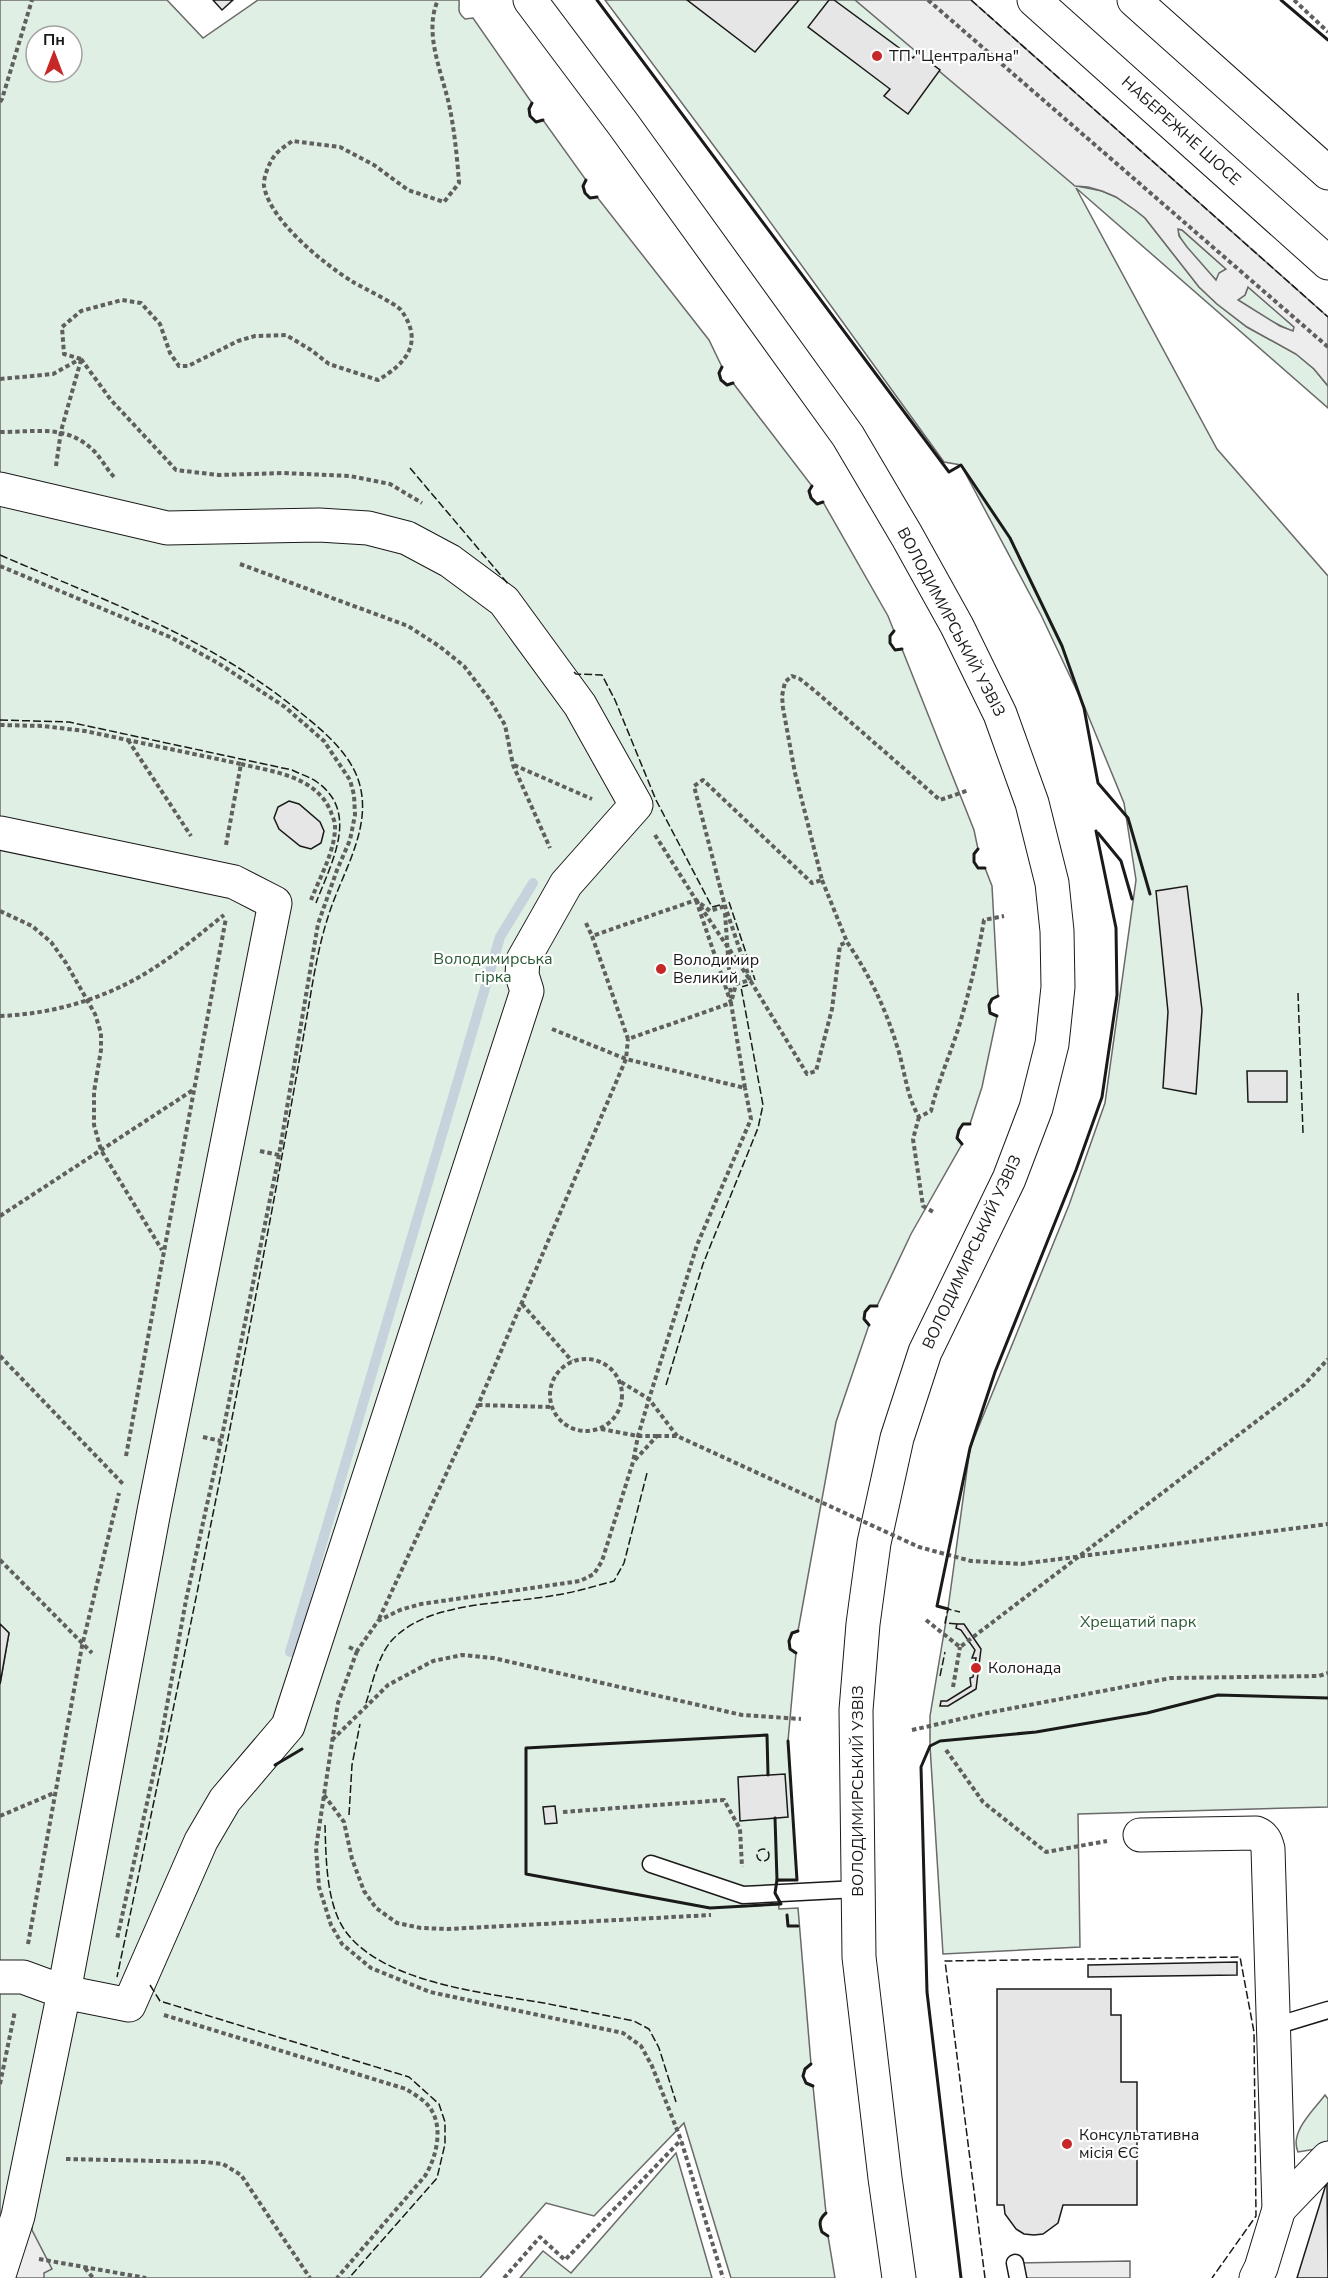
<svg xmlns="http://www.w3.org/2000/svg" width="1328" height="2278" font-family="'Nunito Sans',sans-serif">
  <rect width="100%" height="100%" fill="#fff"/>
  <g fill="#e0efe3" stroke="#6a6a6a" stroke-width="1.5" fill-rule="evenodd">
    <path d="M0,0H167L203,38L258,0H459C460,9 456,11 465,19L473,18L532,103L529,109L530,116L536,122L543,120L586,180L583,186L585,193L590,198L597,197L709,340L722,367L719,373L721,380L727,385L733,383L812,486L809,491L812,498L817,504L823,502L888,616L894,631L890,636V643L895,650L902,649L974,830L978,849L974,854V862L978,868H985L992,886L998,996L992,999L989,1005L990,1013L997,1016L982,1087L970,1124H963L959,1130L957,1138L962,1144L911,1234L877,1306H870L865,1312L864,1319L869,1325L836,1422L798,1631L792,1634L789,1641L790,1649L796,1653L788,1741L797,1880L777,1881L779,1909L798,1908L811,2064L805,2069L803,2076L806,2083L813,2086L826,2213C819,2219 819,2224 822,2232L828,2236L835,2278H731L684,2123L594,2216L546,2203L480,2278H0V1685L9,1633L0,1624ZM36,36H72V72H36Z"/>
    <path d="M605,0H871L1077,186L1102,191L1116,197L1135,210L1145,218L1199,287L1217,304L1247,327L1296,354L1314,369L1328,386V408L1076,188L1217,449L1328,576V1807L1078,1814L1080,1947L943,1954L930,1746V1716L948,1609L970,1448L1069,1205L1105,1103L1136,880L1124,803L1085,708L1041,615L961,465L944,462L755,201Z"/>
    <path d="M1178,229L1182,230L1226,269L1216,280C1206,270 1177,242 1178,229Z"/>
    <path d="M1248,287L1294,327L1293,332L1271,321L1238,300L1245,295Z"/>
    <path d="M1325,2095L1328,2099V2141L1316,2149L1298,2152C1289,2132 1314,2110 1325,2095Z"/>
    <path d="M676,2153L712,2278H520L543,2251L571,2273Z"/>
  </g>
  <g fill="#ededed" stroke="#6a6a6a" stroke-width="1.5" fill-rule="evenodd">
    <path d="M855,0H971L1328,317V386L1314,369L1296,354L1247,327L1217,304L1199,287L1145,218L1135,210L1116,197L1102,191L1088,187L1075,186ZM1178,229L1182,230L1226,269L1219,273L1216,280L1187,247L1179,236ZM1248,287L1294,327L1293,331L1280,326L1238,300L1245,295Z"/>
    <path d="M33,2219L32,2230L52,2269L44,2273V2278H0Z"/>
    <path d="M1130,2261V2278H1016L1015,2263Z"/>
  </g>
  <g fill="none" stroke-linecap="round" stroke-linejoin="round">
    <path stroke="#c6d2dc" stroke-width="10" d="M290,1652L500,937L533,883"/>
  </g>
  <g fill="#e6e6e6" stroke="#1a1a1a" stroke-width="1.5">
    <path d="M213,0H233L222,10Z"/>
    <path d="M687,0H799L755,52Z"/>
    <path d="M829,0H834L913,58L917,53L940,70L908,114L884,96L890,89L808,27Z"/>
    <path d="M289,801L299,804L320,822L324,831L321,843L311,849L300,846L279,829L274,818L278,807Z"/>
    <path d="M1187,886L1202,1010L1196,1094L1163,1088L1168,1012L1156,891Z"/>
    <path d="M1247,1071H1287V1102H1248Z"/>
    <path d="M0,1624L9,1633L0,1684Z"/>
    <path d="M957,1624H964L981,1649L976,1689L948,1706H940L941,1701H947L971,1686L970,1678L973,1677L976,1658H972L975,1650L961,1630L956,1628Z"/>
    <path d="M785,1774L788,1817L740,1821L738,1777Z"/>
    <path d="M555,1806L557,1823L545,1824L543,1807Z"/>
    <path d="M1237,1962V1975L1088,1977V1965Z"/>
    <path d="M997,1989H1111V2015H1121V2082H1137V2205H1063L1058,2223L1043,2234L1034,2235L1024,2234L1016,2229L1005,2214L1004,2205H997Z"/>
    <path d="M1327,2181L1328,2278H1297Z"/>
  </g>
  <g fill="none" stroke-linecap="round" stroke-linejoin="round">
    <g stroke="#1a1a1a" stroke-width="19">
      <g id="lane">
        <path d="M651,1864L743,1895L857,1889"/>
        <path d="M1275,2026L1328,2010"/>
        <path d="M1015,2263L1018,2278"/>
      </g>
    </g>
    <g stroke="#1a1a1a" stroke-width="35">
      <g id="street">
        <path d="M0,489L167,528L319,525L368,528L407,538L450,561L504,601L580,705L636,805L566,884L523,960L522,975L527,991L288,1726L225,1800L201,1841L129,2005L64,1992L23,1977H0"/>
        <path d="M0,833L234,882L275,903L154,1511L64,1992L18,2216L0,2272"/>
        <path d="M1140,1835L1256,1833C1264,1836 1266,1841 1268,1849L1279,2209L1261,2268L1256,2278"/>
        <path d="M1279,2209L1328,2158"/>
      </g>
    </g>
    <g stroke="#1a1a1a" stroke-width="35">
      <g id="primary">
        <path d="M530,0L623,124L848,436L907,536L957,626L1000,714L1032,803L1052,883L1057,931L1058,987L1052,1044L1036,1108L1009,1179L925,1352L897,1438L874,1543L863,1624L856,1710L859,1957L885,2178L899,2278"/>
        <path d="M1034,0L1328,263"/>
        <path d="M1134,0L1328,173"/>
      </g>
    </g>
    <g stroke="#5f5f5f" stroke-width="4" stroke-dasharray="4.5 3" stroke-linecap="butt">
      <path d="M928,0L1328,347"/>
      <path d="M1294,0L1328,32"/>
      <path d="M0,102L2,99L32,0"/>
      <path d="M81,359L64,354L62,327L81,311L122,300L141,303L160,324L170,353L179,366H188L238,341L255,336L286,335L311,350L329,364L378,380C407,363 424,342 401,310C395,303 363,288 353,282C324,264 270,221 264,186C263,180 268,165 272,160C275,152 286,146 292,141L340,147L374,165L408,190L444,202L459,183C457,155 454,126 448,100C440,68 424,31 438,0"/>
      <path d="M81,359L111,400L176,470L219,475L283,473L350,476L390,484L422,503"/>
      <path d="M0,379L53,374L80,359"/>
      <path d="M0,432C36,432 67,424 94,451C102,459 107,470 115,478"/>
      <path d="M56,466L61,431L81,360"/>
      <path d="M240,564L408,626L439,646L464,666L490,700L505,725L513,765L550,848"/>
      <path d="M0,566L170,637L218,663L285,707L324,741L350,780L354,795L355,815L350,840L337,870L318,924L279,1155L221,1441L186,1600L160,1744L117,1939"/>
      <path d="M0,725L43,726L85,731L241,764L226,845"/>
      <path d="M128,740L191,836"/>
      <path d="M241,764C274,772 316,776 331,812C332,816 335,821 335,825C336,849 320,877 311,900"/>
      <path d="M514,765L592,799"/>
      <path d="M655,835L696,900L710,911L725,906"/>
      <path d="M822,880L847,942"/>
      <path d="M696,900L750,980L807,1074L816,1071L832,1009L840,945L847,942C870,976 885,1007 897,1046C905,1070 906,1095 919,1117L931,1111C938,1081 951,1053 960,1023C970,989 978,955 984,920L1004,916"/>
      <path d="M696,900L731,1003L628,1039L592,936Z"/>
      <path d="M0,911L32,926L51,942L66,963L95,1014L101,1033V1050L94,1092V1125L101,1150L162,1250"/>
      <path d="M725,913L731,998"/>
      <path d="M586,923L592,936"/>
      <path d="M0,1016C54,1014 108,998 154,968C178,953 201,933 224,915"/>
      <path d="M552,1029L626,1059L745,1088L731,1003L736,984L750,980L725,906L694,786L703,780L812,883L822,880L795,773L783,708L782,696L785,682L792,676L800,679L815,691L940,800L969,790"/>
      <path d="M919,1117L913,1139L923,1206L935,1213"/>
      <path d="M260,1151L279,1155"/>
      <path d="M0,1216L193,1090"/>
      <path d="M522,1304L572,1361"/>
      <path d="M0,1356L124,1485"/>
      <circle cx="586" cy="1395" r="36"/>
      <path d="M621,1382L649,1399L677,1436"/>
      <path d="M478,1405L551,1407"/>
      <path d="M601,1429L638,1436H657"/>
      <path d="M203,1437L221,1441"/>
      <path d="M126,1456L226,918"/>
      <path d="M635,1460L656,1437"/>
      <path d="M0,1560L92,1653"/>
      <path d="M379,1619L478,1405L626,1059L628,1039"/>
      <path d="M926,1620L960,1647L1304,1385L1328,1359"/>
      <path d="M349,1647L357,1651L378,1621L400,1610L421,1604L580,1581L594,1574L602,1561L633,1462L638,1436L649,1399L697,1245L751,1119L745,1088"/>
      <path d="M357,1651L338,1703L316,1848L319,1887L331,1925L342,1944L371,1968L430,1992L623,2033L641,2046L652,2066L681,2140L723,2278"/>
      <path d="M953,1687L960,1647"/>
      <path d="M912,1730L987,1713L1171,1678L1319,1676L1328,1673"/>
      <path d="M332,1740L388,1685L433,1661L462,1655L493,1658L742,1715L801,1719"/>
      <path d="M946,1750L983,1802L1046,1852L1107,1841"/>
      <path d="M324,1795L344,1822L352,1859L364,1891L376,1908L397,1923L421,1928L448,1929L711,1915"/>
      <path d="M563,1812L724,1800L740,1829L742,1867"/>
      <path d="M0,1816L54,1793"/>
      <path d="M28,1944L82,1646L119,1493"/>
      <path d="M164,2015L406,2089C415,2095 427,2101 432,2111C443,2130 436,2158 425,2176L337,2278"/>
      <path d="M0,2084L15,2011"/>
      <path d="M66,2159L205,2162L223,2164L241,2175L310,2278"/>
      <path d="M39,2259L146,2278"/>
      <path d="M85,2268L93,2278"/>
      <path d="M504,2278L540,2237L565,2260L681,2140"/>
    </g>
    <use href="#lane" stroke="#fff" stroke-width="16"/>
    <use href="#street" stroke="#fff" stroke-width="33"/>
    <use href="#primary" stroke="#fff" stroke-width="33"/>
    <path stroke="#5f5f5f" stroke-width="4" stroke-dasharray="4.5 3" stroke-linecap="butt" d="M657,1436H677L919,1547L971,1561L1021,1564L1328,1524"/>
    <g stroke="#1a1a1a" stroke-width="1.5" stroke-dasharray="8 3" stroke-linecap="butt">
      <path d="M971,0L1328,317"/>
      <path d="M410,468L509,585"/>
      <path d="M0,555C106,601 211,638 301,713C321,729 345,749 356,774C377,823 342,871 328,917C317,951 312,987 306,1022C250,1342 184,1660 117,1977"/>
      <path d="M574,672L576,674L602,675L615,700L656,800L712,907L720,905"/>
      <path d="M0,720L69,722L292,770C300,774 310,777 317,782C361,813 330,865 316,903"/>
      <path d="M729,902L755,980"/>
      <path d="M1298,993L1303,1133"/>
      <path d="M666,1385L703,1264L758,1128L763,1105L741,987L748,985"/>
      <path d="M957,1624L945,1623L948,1609L960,1612"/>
      <path d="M940,1676L945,1652"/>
      <path d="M366,1703C373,1682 378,1655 393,1639C431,1600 505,1605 556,1595C576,1592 595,1586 614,1581L624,1563L647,1473"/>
      <path d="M349,1815L352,1765L360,1724"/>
      <path d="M325,1825C326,1858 326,1905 346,1932C384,1983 485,1993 544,2003C574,2009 604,2015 634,2021L649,2029L659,2048L676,2102"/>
      <circle cx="763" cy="1855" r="6"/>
      <path d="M150,1985L160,2001L409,2077L439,2104L445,2122V2144L437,2178L349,2278"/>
      <path d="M985,2278L945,1961L1240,1957L1254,2032L1256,2216L1212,2278"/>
    </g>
    <g stroke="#1a1a1a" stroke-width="3">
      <path d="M597,0L949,472L961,465L1010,538L1062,646L1084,708L1098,783L1128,818L1150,894"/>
      <path d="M1281,0L1328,40"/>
      <path d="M532,103L529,109L530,116L536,122L543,120"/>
      <path d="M586,180L583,186L585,193L590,198L597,197"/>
      <path d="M722,367L719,373L721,380L727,385L733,383"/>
      <path d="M812,486L809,491L811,498L817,504L823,502"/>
      <path d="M894,631L890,636V643L895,650L902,649"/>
      <path d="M1098,833L1121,861L1132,899"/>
      <path d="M978,849L974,854V862L978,868H985"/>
      <path d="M997,1016L990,1013L989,1005L992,999L998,996"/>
      <path d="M962,1144L957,1138L959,1130L963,1124H970"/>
      <path d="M869,1325L864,1319L865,1312L870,1306H877"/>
      <path d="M948,1609L937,1606L970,1448L995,1372L1076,1170L1102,1097L1117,995L1116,928L1096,831"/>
      <path d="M796,1653L790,1649L789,1641L792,1633L798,1631"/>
      <path d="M275,1765L302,1749"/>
      <path d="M768,1775L767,1735L526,1748V1874L710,1908L781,1904L775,1893L777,1880L775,1818"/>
      <path d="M777,1880H797L788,1741"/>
      <path d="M787,1915L788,1926H798"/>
      <path d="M811,2064L805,2069L803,2076L806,2083L813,2086"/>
      <path d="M826,2213C819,2219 819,2224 822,2232L828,2236"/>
      <path d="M961,2278L927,1992L921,1767L930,1746L940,1741L1036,1732L1147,1713L1218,1695L1328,1698"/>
    </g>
  </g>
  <g fill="#c62828" stroke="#fff" stroke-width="2">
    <circle cx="877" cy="56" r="6"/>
    <circle cx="661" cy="969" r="6"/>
    <circle cx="976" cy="1668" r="6"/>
    <circle cx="1067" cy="2144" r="6"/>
  </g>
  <g text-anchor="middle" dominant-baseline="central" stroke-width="4.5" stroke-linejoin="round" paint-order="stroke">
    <g font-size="16" fill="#1a1a1a" stroke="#fff" text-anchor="start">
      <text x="889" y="56">ТП "Центральна"</text>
      <text x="673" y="960">Володимир<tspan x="673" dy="18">Великий</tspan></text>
      <text x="988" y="1668">Колонада</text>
      <text x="1079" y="2135">Консультативна<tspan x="1079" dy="18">місія ЄС</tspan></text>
    </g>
    <g font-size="16" fill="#1a1a1a" stroke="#fff">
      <text transform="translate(1181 131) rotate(42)">НАБЕРЕЖНЕ ШОСЕ</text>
      <text transform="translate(951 622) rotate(62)">ВОЛОДИМИРСЬКИЙ УЗВІЗ</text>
      <text transform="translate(972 1252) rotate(-65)">ВОЛОДИМИРСЬКИЙ УЗВІЗ</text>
      <text transform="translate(858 1791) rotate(-90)">ВОЛОДИМИРСЬКИЙ УЗВІЗ</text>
    </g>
    <g font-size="16" fill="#2b5a34" stroke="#fff">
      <text x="493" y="959">Володимирська<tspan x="493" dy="18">гірка</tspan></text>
      <text x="1138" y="1622">Хрещатий парк</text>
    </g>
  </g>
  <g transform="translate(54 54)"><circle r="28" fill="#ffffff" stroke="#a3a3a3" stroke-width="1.5"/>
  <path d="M0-4.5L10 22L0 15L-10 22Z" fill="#c62828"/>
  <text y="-9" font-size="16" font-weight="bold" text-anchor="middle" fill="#1a1a1a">Пн</text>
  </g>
</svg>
